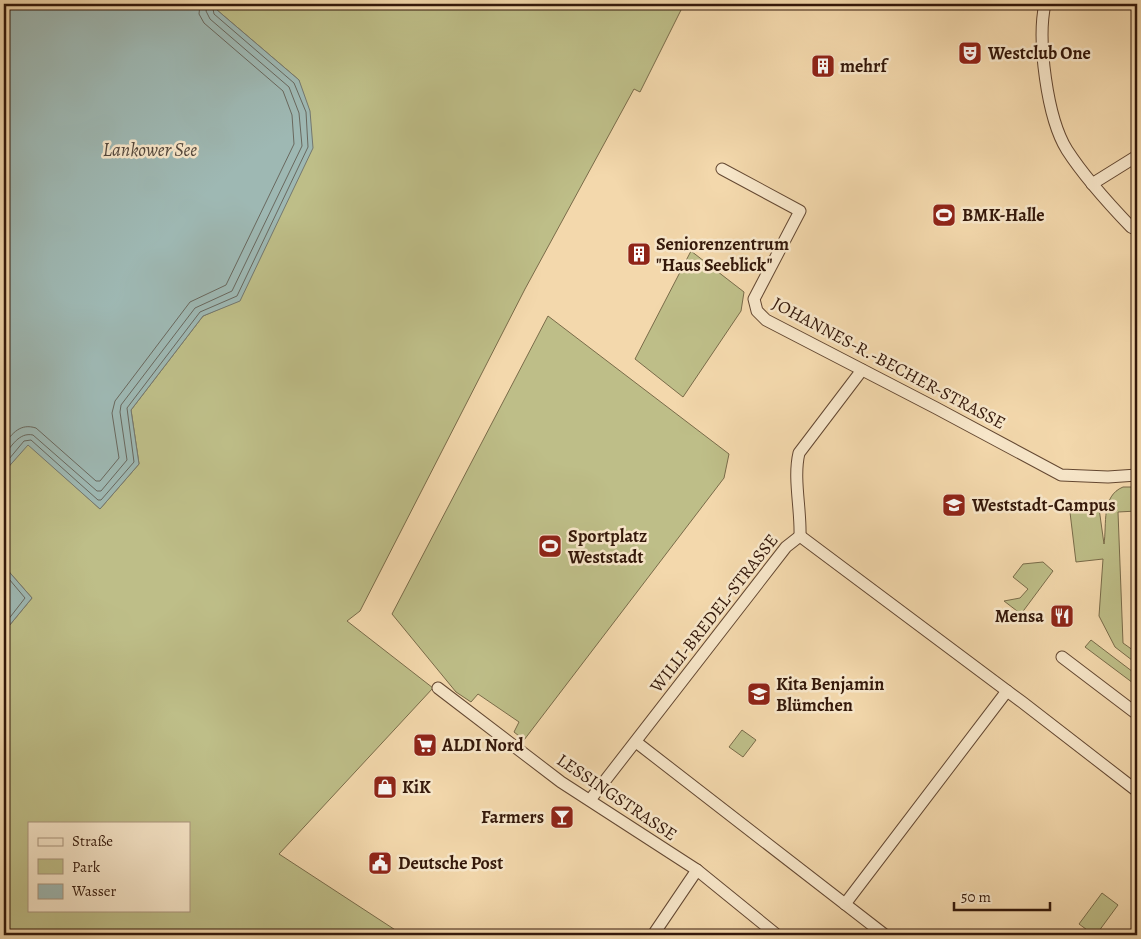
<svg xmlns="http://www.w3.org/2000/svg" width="1141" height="939" font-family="Alegreya,serif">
  <rect width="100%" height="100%" fill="#f3d8ac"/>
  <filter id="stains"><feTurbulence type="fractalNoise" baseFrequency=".004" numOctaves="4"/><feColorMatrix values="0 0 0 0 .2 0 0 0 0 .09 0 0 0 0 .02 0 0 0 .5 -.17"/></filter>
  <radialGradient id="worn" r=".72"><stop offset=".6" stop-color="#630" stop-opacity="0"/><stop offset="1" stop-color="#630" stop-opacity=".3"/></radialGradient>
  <g fill="#bebe88" stroke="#796b49" fill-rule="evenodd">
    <path d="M220,4H684L640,92L634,89L525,289L360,611L347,621L433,688L279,854L403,935H4V632L32,598L4,566V472L28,444L100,509L139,464L131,410L203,316L240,300L299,80L217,10ZM29,823H189V910H29Z"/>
    <path d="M691,251L744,292L741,311L683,397L635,359Z"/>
    <path d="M548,316L729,454L724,478L524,740L514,732L519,722L478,694L471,702L456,692L392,614Z"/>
    <path d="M1123,487H1137V511L1118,512L1123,643L1137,653V664L1115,647L1099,616L1103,559L1076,562L1069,504L1098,501L1104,544C1107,524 1101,496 1123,487Z"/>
    <path d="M1043,562L1053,571L1021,614L1004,601L1020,598L1028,589L1013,577L1023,564Z"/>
    <path d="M1091,640L1137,675V686L1085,647Z"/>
    <path d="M742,730L756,740L743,757L729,747Z"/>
    <path d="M1102,893L1118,905L1096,935H1094L1079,924Z"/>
  </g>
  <g fill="#9eb8b3" stroke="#74786f">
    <path d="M4,4H220L217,10L299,80L310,111L313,148L240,301L203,316L131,410L139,464L100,509L28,445L4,472Z"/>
    <path d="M4,566L32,598L4,632Z"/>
  </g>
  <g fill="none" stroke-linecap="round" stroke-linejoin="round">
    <g stroke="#69685e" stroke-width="1">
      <path d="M4,444C13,433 20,423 36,428L96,481H100L119,458L112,413L115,401L190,302L226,285L294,144L292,115L283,91L204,23L199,14L200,4"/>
      <path d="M4,455C12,446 19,432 33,435L97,491H101L127,460L120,412L121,405L195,308L232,291L302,146L299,113L289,87L210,19L206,11L208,4"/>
      <path d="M4,465L24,441L31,440L98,500H101L134,462L127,408L200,312L237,296L308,147L306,112L294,83L214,14L213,9L215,4"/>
      <path d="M4,573L25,598L4,625"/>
    </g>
    <g stroke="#644832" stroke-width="13">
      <g id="minor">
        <path d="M1045,4C1037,40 1047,118 1067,150C1085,178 1108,203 1131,227L1137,230"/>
        <path d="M722,169L800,211L754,299L757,311L766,320L936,408L1061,475L1108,477L1137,475"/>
        <path d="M1092,184L1137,156"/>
        <path d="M800,536L1022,702L1137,791"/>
        <path d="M800,536C801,509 793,478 799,453L862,370"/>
        <path d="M1062,657L1137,714"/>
        <path d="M438,688L561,782L697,870L777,935"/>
        <path d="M636,742L885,935"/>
        <path d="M590,800L786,547L800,536"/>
        <path d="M845,904L1007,691"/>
        <path d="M653,935L697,870"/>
      </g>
    </g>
    <use href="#minor" stroke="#f7e6c9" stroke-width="11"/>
  </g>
  <defs>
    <g id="theatre-square" transform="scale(1.25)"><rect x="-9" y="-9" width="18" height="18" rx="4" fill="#8f2418" stroke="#f7e6c9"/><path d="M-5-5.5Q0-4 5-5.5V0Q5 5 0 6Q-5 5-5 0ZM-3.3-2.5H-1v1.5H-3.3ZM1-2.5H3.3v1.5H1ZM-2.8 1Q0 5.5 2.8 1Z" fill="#fff"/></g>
    <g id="building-square" transform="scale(1.25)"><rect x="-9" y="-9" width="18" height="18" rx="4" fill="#8f2418" stroke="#f7e6c9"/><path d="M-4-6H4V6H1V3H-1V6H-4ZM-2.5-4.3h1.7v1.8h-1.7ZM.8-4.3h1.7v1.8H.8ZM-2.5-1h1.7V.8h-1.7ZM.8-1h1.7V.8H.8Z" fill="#fff"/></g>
    <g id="stadium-square" transform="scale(1.25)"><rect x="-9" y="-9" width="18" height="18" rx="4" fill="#8f2418" stroke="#f7e6c9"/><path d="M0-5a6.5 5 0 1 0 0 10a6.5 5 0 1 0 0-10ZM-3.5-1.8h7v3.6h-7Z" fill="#fff"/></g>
    <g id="school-square" transform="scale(1.25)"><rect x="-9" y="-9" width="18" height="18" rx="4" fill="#8f2418" stroke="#f7e6c9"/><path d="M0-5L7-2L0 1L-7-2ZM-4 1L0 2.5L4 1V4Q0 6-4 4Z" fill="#fff"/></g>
    <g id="restaurant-square" transform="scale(1.25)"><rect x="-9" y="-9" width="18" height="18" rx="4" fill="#8f2418" stroke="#f7e6c9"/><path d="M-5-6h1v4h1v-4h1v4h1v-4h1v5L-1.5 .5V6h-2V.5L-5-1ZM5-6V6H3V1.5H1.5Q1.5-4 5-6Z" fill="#fff"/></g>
    <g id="supermarket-square" transform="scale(1.25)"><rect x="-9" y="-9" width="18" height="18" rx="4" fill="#8f2418" stroke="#f7e6c9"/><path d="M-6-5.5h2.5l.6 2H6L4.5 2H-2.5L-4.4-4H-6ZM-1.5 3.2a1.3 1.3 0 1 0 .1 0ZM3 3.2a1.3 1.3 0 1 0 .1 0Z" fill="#fff"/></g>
    <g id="shop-square" transform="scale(1.25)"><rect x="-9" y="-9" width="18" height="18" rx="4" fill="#8f2418" stroke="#f7e6c9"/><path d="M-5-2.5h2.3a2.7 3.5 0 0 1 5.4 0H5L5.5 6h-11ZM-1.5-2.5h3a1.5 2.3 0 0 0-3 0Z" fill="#fff"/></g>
    <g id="bar-square" transform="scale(1.25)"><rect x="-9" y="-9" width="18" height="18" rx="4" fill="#8f2418" stroke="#f7e6c9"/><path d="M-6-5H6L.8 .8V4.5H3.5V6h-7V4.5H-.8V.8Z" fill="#fff"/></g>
    <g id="civic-square" transform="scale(1.25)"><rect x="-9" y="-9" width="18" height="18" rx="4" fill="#8f2418" stroke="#f7e6c9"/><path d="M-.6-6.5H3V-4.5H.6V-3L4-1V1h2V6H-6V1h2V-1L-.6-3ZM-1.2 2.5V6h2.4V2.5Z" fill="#fff"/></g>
  </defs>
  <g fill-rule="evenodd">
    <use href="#theatre-square" x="970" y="53"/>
    <use href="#building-square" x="823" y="66"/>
    <use href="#stadium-square" x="944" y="215"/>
    <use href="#building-square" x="639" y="254"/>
    <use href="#school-square" x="954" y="505"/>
    <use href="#stadium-square" x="550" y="546"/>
    <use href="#restaurant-square" x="1062" y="616"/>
    <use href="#school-square" x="759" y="694"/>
    <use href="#supermarket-square" x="425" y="745"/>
    <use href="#shop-square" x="385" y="787"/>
    <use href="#bar-square" x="562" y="817"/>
    <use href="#civic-square" x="380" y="863"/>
  </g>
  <g text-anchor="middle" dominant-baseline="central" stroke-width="5" stroke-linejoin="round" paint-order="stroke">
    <g font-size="18" font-weight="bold" fill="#34180a" stroke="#f7e6c9" text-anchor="start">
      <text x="988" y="53">Westclub One</text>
      <text x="840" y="66">mehrf</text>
      <text x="962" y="215">BMK-Halle</text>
      <text x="656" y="244">Seniorenzentrum<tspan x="656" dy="21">"Haus Seeblick"</tspan></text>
      <text x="972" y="505">Weststadt-Campus</text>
      <text x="568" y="536">Sportplatz<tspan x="568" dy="21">Weststadt</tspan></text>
      <text x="1044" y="616" text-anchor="end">Mensa</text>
      <text x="776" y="684">Kita Benjamin<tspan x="776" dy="21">Blümchen</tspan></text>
      <text x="442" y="745">ALDI Nord</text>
      <text x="402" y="787">KiK</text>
      <text x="544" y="817" text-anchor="end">Farmers</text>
      <text x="398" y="863">Deutsche Post</text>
    </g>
    <g font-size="18" fill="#34180a" stroke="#f7e6c9">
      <text transform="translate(889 363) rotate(28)">JOHANNES-R.-BECHER-STRASSE</text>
      <text transform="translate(714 613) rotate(-52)">WILLI-BREDEL-STRASSE</text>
      <text transform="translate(617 797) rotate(34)">LESSINGSTRASSE</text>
    </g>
    <g font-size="19" font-style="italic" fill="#54483d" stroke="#f7e6c9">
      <text x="150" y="150">Lankower See</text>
    </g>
  </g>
  <rect width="1141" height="939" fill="none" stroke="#f3d8ac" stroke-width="20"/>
  <rect x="5" y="5" width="1131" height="929" fill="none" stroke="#34180a" stroke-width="2.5"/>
  <rect x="10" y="10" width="1121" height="919" fill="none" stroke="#34180a"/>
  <rect x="28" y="822" width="162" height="90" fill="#f7e6c9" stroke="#a9947d"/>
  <rect x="38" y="838" width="25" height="8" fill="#f7e6c9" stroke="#a9947d"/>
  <text x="72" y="846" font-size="15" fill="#34180a">Straße</text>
  <rect x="38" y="859" width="25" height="15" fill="#bebe88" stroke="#a9947d"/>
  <text x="72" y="872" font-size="15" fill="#34180a">Park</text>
  <rect x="38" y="884" width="25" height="15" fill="#9eb8b3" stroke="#a9947d"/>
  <text x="72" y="896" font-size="15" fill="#34180a">Wasser</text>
  <path d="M954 902v8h96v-8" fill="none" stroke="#34180a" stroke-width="2.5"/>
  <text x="961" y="902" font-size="15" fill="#34180a" stroke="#f7e6c9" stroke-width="4" paint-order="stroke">50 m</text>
  <rect width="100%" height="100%" filter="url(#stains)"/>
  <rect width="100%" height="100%" fill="url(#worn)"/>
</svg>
